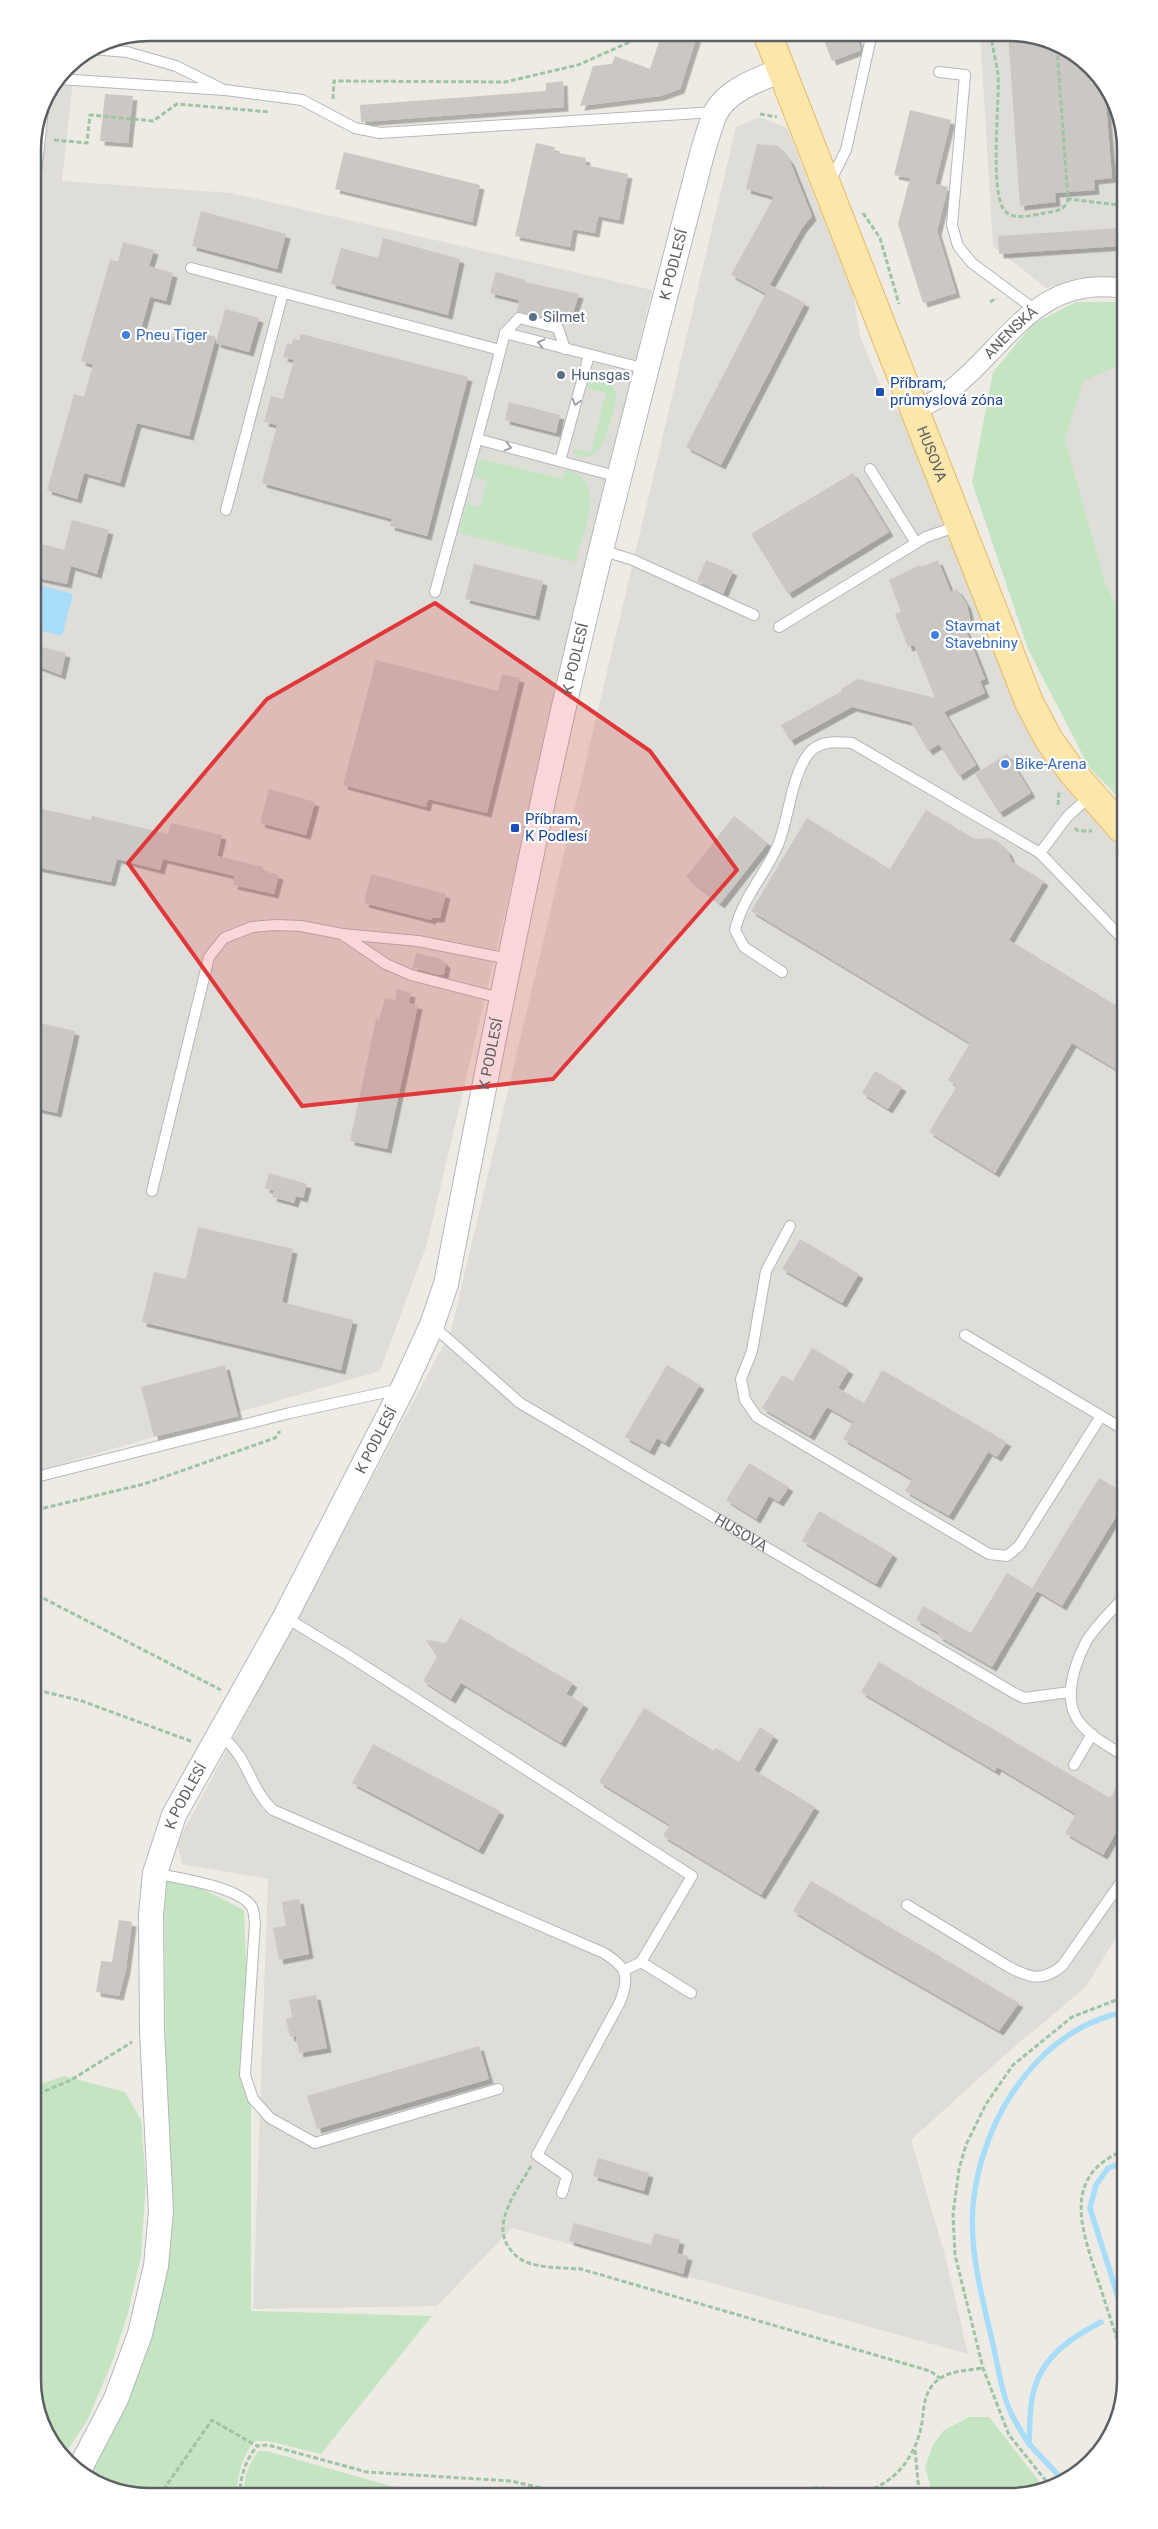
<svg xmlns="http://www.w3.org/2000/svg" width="1158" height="2529" font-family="Roboto,sans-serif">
  <defs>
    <filter id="shadow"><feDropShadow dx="4.5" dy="4.5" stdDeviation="0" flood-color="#0004"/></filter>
  </defs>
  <rect width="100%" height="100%" fill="#eeebe4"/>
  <g fill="#dfddd8">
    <path d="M980,33H1017L1080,57L1119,111L1120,279L1077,281L1046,288L993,246Z"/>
    <path d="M75,61L62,181L231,193L652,290L427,1244L380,1371L37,1471L33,141L41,104L67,66Z"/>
    <path d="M760,117L787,128L853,294L860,336L885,397L906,420L1036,740L1121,832L1124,1924L1086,1987L1007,2053L911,2140L945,2255L968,2354L512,2228L437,2306L253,2309L268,1879L182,1864L177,1843L451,1331L736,127Z"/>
    <path d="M1120,339L1121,744L1015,431Z"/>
  </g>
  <g fill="#c5e4c2">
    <path d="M1076,302H1120V365L1083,381L1065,440L1106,586L1121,616V800L1089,767L1028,649L972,482L993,372L1033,324Z"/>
    <path d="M594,372L609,378C612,384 615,389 616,396C616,405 612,414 610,423C604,442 600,461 576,456L574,452L575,449L591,453L606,393L590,389L584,383L588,374Z"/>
    <path d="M482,459L563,479L565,470C609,477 583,534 575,562L459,533L466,504L480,507L487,480L474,477L478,462Z"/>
    <path d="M164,1879L201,1888L244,1910L251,2083V2311L432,2316L321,2454L268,2441H255C242,2455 237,2477 237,2496H141L87,2476L168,2258Z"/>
    <path d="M64,2076L125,2092L141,2120L146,2183L141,2256L128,2313L112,2362L88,2419L65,2454L39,2418L38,2085Z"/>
    <path d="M969,2417H989L1046,2490L932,2491L925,2467L933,2445L943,2431Z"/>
    <path d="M259,2451H267L419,2494L244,2496C243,2480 248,2463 259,2451Z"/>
  </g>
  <path fill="#a8ddfa" d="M42,586L73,594L62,636L34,629V616Z"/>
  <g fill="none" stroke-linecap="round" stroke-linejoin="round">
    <g stroke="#a8ddfa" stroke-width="5.5">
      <path d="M1125,2162L1108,2168L1096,2185L1090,2208L1125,2319"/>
      <path d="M1029,2444C1023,2435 1017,2425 1012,2415C1002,2395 999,2371 994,2349C983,2300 967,2247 974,2196C985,2115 1039,2030 1124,2012"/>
      <path d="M1062,2479L1029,2444C1030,2427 1029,2406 1034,2390C1043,2356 1072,2337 1101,2322"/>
    </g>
  </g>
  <g fill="#cbc7c3" filter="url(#shadow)">
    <path d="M662,33H698L680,89L660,96L580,106L593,66L612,64L615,56L650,69Z"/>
    <path d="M821,33H855L861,50L832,61Z"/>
    <path d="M1008,33H1017L1080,57L1105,91L1112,178L1094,180L1095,190L1055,193L1056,202L1020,206Z"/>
    <path d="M563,81L564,107L361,122L360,105L546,91V83Z"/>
    <path d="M105,94L133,96L128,143L100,141Z"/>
    <path d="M910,110L951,120L935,184L948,187L937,231L956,293L923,303L898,224L910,178L894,175Z"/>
    <path d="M536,143L555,147L554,152L586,158L585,165L628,174L619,220L598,216L595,233L573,229L570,247L515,236Z"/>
    <path d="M757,144L778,146L790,161L812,216L802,228L765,293L731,275L774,197L746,189Z"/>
    <path d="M344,152L480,185L472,222L335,189Z"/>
    <path d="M201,211L286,234L277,269L192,246Z"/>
    <path d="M1120,228V246L999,254L998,236Z"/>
    <path d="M383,238L460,259L448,315L331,284L341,248L378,258Z"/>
    <path d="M123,242L154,250L149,266L173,273L166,301L150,297L141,329L179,339L182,328L216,337L189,436L137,423L120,483L84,473L77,499L47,490L74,394L84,397L93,365L81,361L110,260L118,261Z"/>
    <path d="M496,272L525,280V282L579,294L571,320L550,315L549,318L517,312L519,300L490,293Z"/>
    <path d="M770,285L805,303L721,465L686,447Z"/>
    <path d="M225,309L259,318L249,352L216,343Z"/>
    <path d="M301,334L468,377L427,536L390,526L392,519L262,483L277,425L264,422L271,396L283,399L294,360L283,357L287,343L292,345L293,339L299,340Z"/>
    <path d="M509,402L560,415L556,433L505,420Z"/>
    <path d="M853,473L889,532L788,594L751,534Z"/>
    <path d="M72,520L109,530L97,574L71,566L67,584L34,577V542L64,550Z"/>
    <path d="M706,560L733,571L723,594L697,581Z"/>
    <path d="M938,560L951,592L957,589L967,605L971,623L964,625L985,679L980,681L985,693L944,712L976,765L959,776L939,744L928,751L911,722L852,707L790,741L781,725L842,691L841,689L858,679L935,698L914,645L908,647L895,614L901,612L889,580L920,565L921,567Z"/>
    <path d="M474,564L543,581L535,616L465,599Z"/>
    <path d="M34,645L66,653L61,675L34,665Z"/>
    <path d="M376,660L498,691L502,674L520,678L487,813L428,799L426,807L343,785Z"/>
    <path d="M1007,754L1031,793L999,813L975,774Z"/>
    <path d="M269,789L315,802L306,835L260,823Z"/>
    <path d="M34,807L91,820L92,816L168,834L171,823L222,835L217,856L263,867V871L279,875L274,894L233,885L235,876L163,859L160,870L117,859L111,882L35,867Z"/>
    <path d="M926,810L975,839L990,838L999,842L1008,852L1012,862L1044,881L1009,940L1122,1009V1073L1072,1043L995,1173L929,1132L957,1086L948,1080L970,1043L751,911L807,818L890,869Z"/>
    <path d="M734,816L768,843L720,904L686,877Z"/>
    <path d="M371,874L446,894L440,918H432L431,920L364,903Z"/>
    <path d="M416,953L441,959L446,964L444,974L439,975L413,968Z"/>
    <path d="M397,989L411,993L409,1003L418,1005L387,1149L350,1141L376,1019L379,1020L385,998L395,1000Z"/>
    <path d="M35,1022L75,1031L57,1113L35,1108V1086L39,1071H35Z"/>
    <path d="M875,1071L902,1087L888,1109L862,1093Z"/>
    <path d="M269,1173L307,1184L303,1198L296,1196L294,1203L272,1197L274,1191L265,1188Z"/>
    <path d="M198,1227L293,1249L282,1302L353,1320L341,1370L142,1322L154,1272L186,1279Z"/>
    <path d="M800,1239L859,1274L842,1303L782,1269Z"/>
    <path d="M812,1348L849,1370L838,1388L864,1403L882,1370L1007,1442L997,1457L988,1452L949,1516L905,1491L912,1479L843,1439L853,1422L827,1407L810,1436L762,1408L782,1375L793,1381Z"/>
    <path d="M225,1365L238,1416L154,1437L141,1387Z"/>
    <path d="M667,1365L700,1385L665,1443L657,1438L650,1451L625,1437Z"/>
    <path d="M749,1463L789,1487L779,1502L769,1496L756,1519L726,1500Z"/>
    <path d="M1099,1478L1123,1492V1505L1062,1606L1037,1591L992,1667L938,1636L939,1633L916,1620L923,1606L971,1633L1007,1573L1032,1588Z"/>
    <path d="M819,1511L893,1554L876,1584L802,1541Z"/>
    <path d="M460,1618L573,1683L566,1694L584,1704L561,1743L461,1683L451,1699L423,1681L437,1657L426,1640L446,1643Z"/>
    <path d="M879,1662L1110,1798L1124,1775V1819L1103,1855L1065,1833L1076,1814L997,1767L995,1771L861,1692Z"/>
    <path d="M644,1708L714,1751L716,1748L739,1762L760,1727L774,1736L754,1770L815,1807L761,1895L663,1836L670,1825L599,1782Z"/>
    <path d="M373,1744L500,1811L479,1850L352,1783Z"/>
    <path d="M811,1881L912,1940L1019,2003L999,2031L861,1952L793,1911Z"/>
    <path d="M299,1899L309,1954L279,1960L273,1928L286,1926L282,1902Z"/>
    <path d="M119,1920L132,1922L126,1969L119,1996L96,1992L101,1961L112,1962Z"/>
    <path d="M316,1995L327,2048L299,2053L296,2036L290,2037L286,2019L292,2017L289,2000Z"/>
    <path d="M479,2046L489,2079L317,2129L307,2096Z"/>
    <path d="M598,2158L649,2173L644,2191L593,2176Z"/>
    <path d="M574,2223L651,2245L654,2233L680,2240L677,2253L688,2256L683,2274L569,2241Z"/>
  </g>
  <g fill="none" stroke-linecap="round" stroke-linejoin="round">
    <g stroke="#b4b7ba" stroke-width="12">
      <g id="service">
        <path d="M93,49L127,52L176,66L222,89"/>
        <path d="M939,72L965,75L952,225L958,246L972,263L1034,309"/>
        <path d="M58,79L225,90L302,100L355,128L380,133L715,112"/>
        <path d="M830,182L846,150L872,33"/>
        <path d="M33,201L44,100"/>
        <path d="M191,268L500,350"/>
        <path d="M505,333L519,318L558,328L565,349"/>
        <path d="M560,461L589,355"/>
        <path d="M870,469L916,543"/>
        <path d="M619,477L477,439L505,333L646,369"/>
        <path d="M226,510L283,293"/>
        <path d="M601,550L633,560L754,615"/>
        <path d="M435,592L477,439"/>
        <path d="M779,627L926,537L958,526"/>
        <path d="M1091,795L1067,817L1040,853L1122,938"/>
        <path d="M343,935L386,964L411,975L500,998"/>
        <path d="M782,972L744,947L735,930C743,897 765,875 778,845C789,818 791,776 809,753C820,740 836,742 852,743L1040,853"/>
        <path d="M152,1191L209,957L224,938L252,927L276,925L301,926L342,934L418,941L509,959"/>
        <path d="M790,1226L766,1271L752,1351L741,1379L745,1400L757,1417L989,1554L1007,1556L1019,1546L1101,1416"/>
        <path id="s1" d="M432,1325L520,1403L1014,1693L1024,1698L1070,1692"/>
        <path d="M965,1335L1123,1429"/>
        <path d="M36,1477L290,1413L400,1389"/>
        <path d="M1123,1598C1111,1612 1095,1626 1086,1642C1074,1665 1062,1701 1080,1723C1091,1737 1109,1746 1124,1756"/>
        <path d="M285,1617L349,1656L692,1876L641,1962L625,1970"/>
        <path d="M220,1733C226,1741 235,1748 240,1757C252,1776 256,1794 273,1810L604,1953C627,1967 630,1976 620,2002L537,2155L567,2176L562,2193"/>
        <path d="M1074,1765L1092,1734"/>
        <path d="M155,1873C179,1879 238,1886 252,1907C254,1911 254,1917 255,1922L245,2075L253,2099L270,2118L315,2143L498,2089"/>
        <path d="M907,1905L1009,1967C1030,1978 1042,1982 1062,1966L1124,1878"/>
        <path d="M641,1962L691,1993"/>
      </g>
    </g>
    <g stroke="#b4b7ba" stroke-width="21">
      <g id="minor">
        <path id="s2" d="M915,410C996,379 1019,274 1120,288"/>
      </g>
    </g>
    <g stroke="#b4b7ba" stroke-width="26">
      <g id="tertiary">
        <path id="s3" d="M78,2472L116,2399L140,2334L156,2266L161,2211L152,2030L151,1915L155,1873L174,1815L285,1617L403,1388L432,1325L446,1284C483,1090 521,895 565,702C607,519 655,336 702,154C706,141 710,126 715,114C726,90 760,79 782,70"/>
      </g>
    </g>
    <g stroke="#eab861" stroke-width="30">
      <g id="primary">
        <path id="s4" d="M767,33L1029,702L1049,740L1073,773L1121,828"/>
      </g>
    </g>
    <g stroke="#9cc5a4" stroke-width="3" stroke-dasharray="5 2.5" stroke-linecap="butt">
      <path d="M991,33C992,47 996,61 998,74C1000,100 989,195 1005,211C1014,221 1032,215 1045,213C1056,211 1065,211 1068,199"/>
      <path d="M1057,48L1068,199L1119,205"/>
      <path d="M333,99L334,81L505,82L578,65L650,33"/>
      <path d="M760,114L777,117"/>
      <path d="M54,140L87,143L90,115L153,121L177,104L270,112"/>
      <path d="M863,213L880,238L899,304"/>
      <path d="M990,302L997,298"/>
      <path d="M1058,805L1059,791"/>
      <path d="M1075,828L1078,831H1092"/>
      <path d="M1116,850L1121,856"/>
      <path d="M36,1510L144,1484L275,1438L280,1431"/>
      <path d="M37,1595L221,1690"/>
      <path d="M37,1690L82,1701L193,1742"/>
      <path d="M38,2094L71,2080L132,2042"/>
      <path d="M1125,2150C1060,2176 1082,2229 1098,2280C1107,2308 1116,2336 1125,2363"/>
      <path d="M531,2166C518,2189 490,2224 510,2249C515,2256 523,2262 532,2264C547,2268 565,2268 581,2269L930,2371L940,2378"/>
      <path d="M1115,2331L1125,2344"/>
      <path d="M915,2450L919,2491"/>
      <path d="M1051,2487L1009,2435L983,2368L955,2255L953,2214L959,2169L966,2145L986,2104L1013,2065L1072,2017L1124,1997"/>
      <path d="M784,2492C794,2491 804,2489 814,2488C830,2487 861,2494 875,2488C901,2476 917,2451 922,2423C924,2406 924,2390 939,2379C949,2371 970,2370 983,2368"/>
      <path d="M159,2496L212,2420L257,2446L268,2445L367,2472L511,2481L563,2493"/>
      <path d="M240,2496C240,2477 245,2461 257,2446"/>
    </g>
    <use href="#service" stroke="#fff" stroke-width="10"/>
    <use href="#minor" stroke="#fff" stroke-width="19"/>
    <use href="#tertiary" stroke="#fff" stroke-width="24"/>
    <use href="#primary" stroke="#fbe7ac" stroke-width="28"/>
  </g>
  <defs><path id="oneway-chevron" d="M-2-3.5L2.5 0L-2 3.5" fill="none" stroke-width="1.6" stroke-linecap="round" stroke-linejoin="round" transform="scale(1.25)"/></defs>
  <g stroke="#9da0a2">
    <use href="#oneway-chevron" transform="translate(541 343) rotate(-166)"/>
    <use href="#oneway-chevron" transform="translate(576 402) rotate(105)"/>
    <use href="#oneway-chevron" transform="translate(508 447) rotate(15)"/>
  </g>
  <path fill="#e0383a" fill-opacity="0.2" stroke="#e0383a" stroke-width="4" stroke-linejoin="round" d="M435,603L650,751L737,870L553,1079L302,1106L128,863L267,699Z"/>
  <g fill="#5c6f8a" stroke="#fff" stroke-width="2">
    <circle cx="533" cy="317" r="5"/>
    <circle cx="561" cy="375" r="5"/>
  </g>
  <g fill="#3f7fe0" stroke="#fff" stroke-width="2">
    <circle cx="126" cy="335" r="5"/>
    <circle cx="935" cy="635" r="5"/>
    <circle cx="1005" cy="764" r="5"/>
  </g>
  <g fill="#1a4fb4" stroke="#fff" stroke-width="2">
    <rect x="875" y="387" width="10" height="10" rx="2.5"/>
    <rect x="510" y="823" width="10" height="10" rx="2.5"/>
  </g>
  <g text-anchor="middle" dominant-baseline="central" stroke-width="4.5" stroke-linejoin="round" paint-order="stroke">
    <g font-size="15" fill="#5c6064" stroke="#fff">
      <text stroke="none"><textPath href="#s3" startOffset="2318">K PODLESÍ</textPath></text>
      <text stroke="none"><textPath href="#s2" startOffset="124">ANENSKÁ</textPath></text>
      <text stroke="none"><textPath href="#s4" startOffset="452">HUSOVA</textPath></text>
      <text stroke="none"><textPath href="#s3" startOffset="1912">K PODLESÍ</textPath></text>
      <text stroke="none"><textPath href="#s3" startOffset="1508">K PODLESÍ</textPath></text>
      <text stroke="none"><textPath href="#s3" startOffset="1102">K PODLESÍ</textPath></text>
      <text stroke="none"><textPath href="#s1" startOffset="374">HUSOVA</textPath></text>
      <text stroke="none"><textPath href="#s3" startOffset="698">K PODLESÍ</textPath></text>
    </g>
    <g font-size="15" fill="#4e5e75" stroke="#fff" text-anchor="start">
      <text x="543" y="317">Silmet</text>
      <text x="571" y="375">Hunsgas</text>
    </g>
    <g font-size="15" fill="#366cbe" stroke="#fff" text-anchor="start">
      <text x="136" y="335">Pneu Tiger</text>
      <text x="945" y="626">Stavmat<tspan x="945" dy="17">Stavebniny</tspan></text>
      <text x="1015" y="764">Bike-Arena</text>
    </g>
    <g font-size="15" fill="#164399" stroke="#fff" text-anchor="start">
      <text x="890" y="383">Příbram,<tspan x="890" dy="17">průmyslová zóna</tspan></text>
      <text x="525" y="819">Příbram,<tspan x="525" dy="17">K Podlesí</tspan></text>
    </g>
  </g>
  <path d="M0 0H1158V2529H0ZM149 41H1009A108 108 0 0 1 1117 149V2380A108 108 0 0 1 1009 2488H149A108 108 0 0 1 41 2380V149A108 108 0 0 1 149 41Z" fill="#fff" fill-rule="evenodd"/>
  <path fill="none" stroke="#5c6064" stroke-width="2.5" d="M149 41H1009A108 108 0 0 1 1117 149V2380A108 108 0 0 1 1009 2488H149A108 108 0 0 1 41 2380V149A108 108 0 0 1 149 41Z"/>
</svg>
